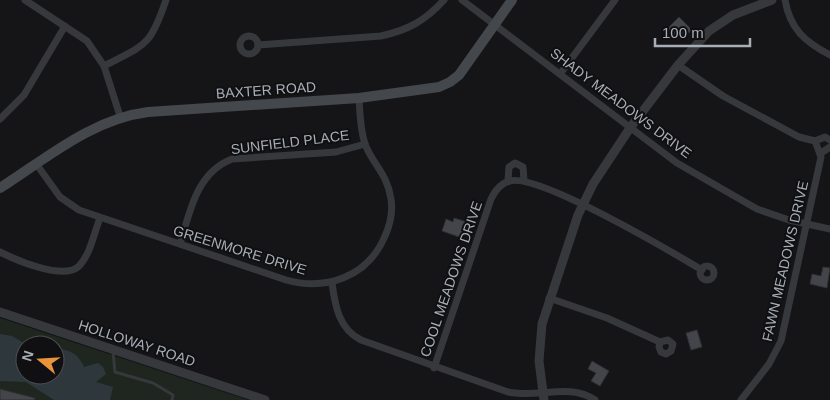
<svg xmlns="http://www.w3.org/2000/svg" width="830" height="400" font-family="Helvetica,sans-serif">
  <rect width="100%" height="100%" fill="#151517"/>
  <path fill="#1f261f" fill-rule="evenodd" d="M0,318L248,400H0ZM25,345H55V375H25Z"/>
  <path fill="#2e383c" d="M0,334L12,336L27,345L25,375H55V349C68,348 79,354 84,367L98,363L103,367L106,374L96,382L113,387L110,400H54L26,382L0,381Z"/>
  <g fill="#44454a" stroke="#2f3033">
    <path d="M679,17L692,30L684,37L678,31L672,38L665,31Z"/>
    <path d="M454,218L467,222L462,238L442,231L446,219L453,222Z"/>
    <path d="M823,267L830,268L827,288L810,284L812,274L821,276Z"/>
    <path d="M697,330L702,347L691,350L686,333Z"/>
    <path d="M592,361L609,371L600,386L591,381L596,373L588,369Z"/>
    <path d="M0,389L35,398L34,400H0Z"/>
  </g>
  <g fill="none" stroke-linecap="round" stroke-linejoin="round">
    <path stroke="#36383b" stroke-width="3" d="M113,352L115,372L153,383L173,395L172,400"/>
    <g stroke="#36383b" stroke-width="7">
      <path d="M25,0L87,41L104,66L120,116"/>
      <path d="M462,0L677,163L757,209L789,220L830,229"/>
      <path d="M785,0C790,29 805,42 830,55"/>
      <circle cx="249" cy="45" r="9"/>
      <path d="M258,45L381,36C408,30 425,21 444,0"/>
      <path d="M678,65L723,96L799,137L815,141L821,157L781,341L769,364L741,400"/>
      <path d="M104,66C146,44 150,47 166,0"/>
      <path d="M560,74L615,0"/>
      <path d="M0,119L24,95L65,26"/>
      <path d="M815,141L825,137L830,140"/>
      <path d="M821,153L830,147"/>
      <path d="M37,165L60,197L79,210L286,280C326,291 368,277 385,236C390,225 393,212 391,199C387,173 373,165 365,144C360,129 360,113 359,98"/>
      <path d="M508,181L509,167L515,163L523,167L524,180"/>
      <path d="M180,244C190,212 196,173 232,159L336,152L365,144"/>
      <path d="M0,252C16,260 62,280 78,267C90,256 94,233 100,218"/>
      <circle cx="707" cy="273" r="7"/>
      <path d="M332,283C335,306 339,329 361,340L508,392C537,399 569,382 595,400"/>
      <path d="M549,298L607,318L660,342L668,340L673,344L671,351L666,354L661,352L659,347L660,342"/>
      <path d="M434,368L491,199C495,191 501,183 510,181C538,173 672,252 702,270"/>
    </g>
    <g stroke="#36383b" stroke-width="9">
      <path d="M0,312L265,400"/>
      <path d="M544,400L539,361L542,324L578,215L593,184L630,128L678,65L709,31L733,15L772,0"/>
    </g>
    <path stroke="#44474b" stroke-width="10" d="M0,188C47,158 92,119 148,112L359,98L439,87L450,82L459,75L512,0"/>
  </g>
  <g text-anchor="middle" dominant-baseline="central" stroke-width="4" stroke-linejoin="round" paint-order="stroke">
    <g font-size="14" fill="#a8aeb6" stroke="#101012">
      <text transform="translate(266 90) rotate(-4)">BAXTER ROAD</text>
      <text transform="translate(621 103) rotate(37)">SHADY MEADOWS DRIVE</text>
      <text transform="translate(290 142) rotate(-7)">SUNFIELD PLACE</text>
      <text transform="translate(240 250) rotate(17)">GREENMORE DRIVE</text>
      <text transform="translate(785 261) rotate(-77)">FAWN MEADOWS DRIVE</text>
      <text transform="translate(451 279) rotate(-71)">COOL MEADOWS DRIVE</text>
      <text transform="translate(137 343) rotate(18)">HOLLOWAY ROAD</text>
    </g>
  </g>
  <g transform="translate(40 360) rotate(288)"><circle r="24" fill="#101012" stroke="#4d4f54"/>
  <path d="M0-4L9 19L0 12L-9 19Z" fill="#e8943c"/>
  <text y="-8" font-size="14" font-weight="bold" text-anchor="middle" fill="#a8aeb6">N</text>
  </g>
  <path d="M655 38v8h95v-8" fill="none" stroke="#a8aeb6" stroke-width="2.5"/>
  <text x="662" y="38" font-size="15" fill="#a8aeb6" stroke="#101012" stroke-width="4" paint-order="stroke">100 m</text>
</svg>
